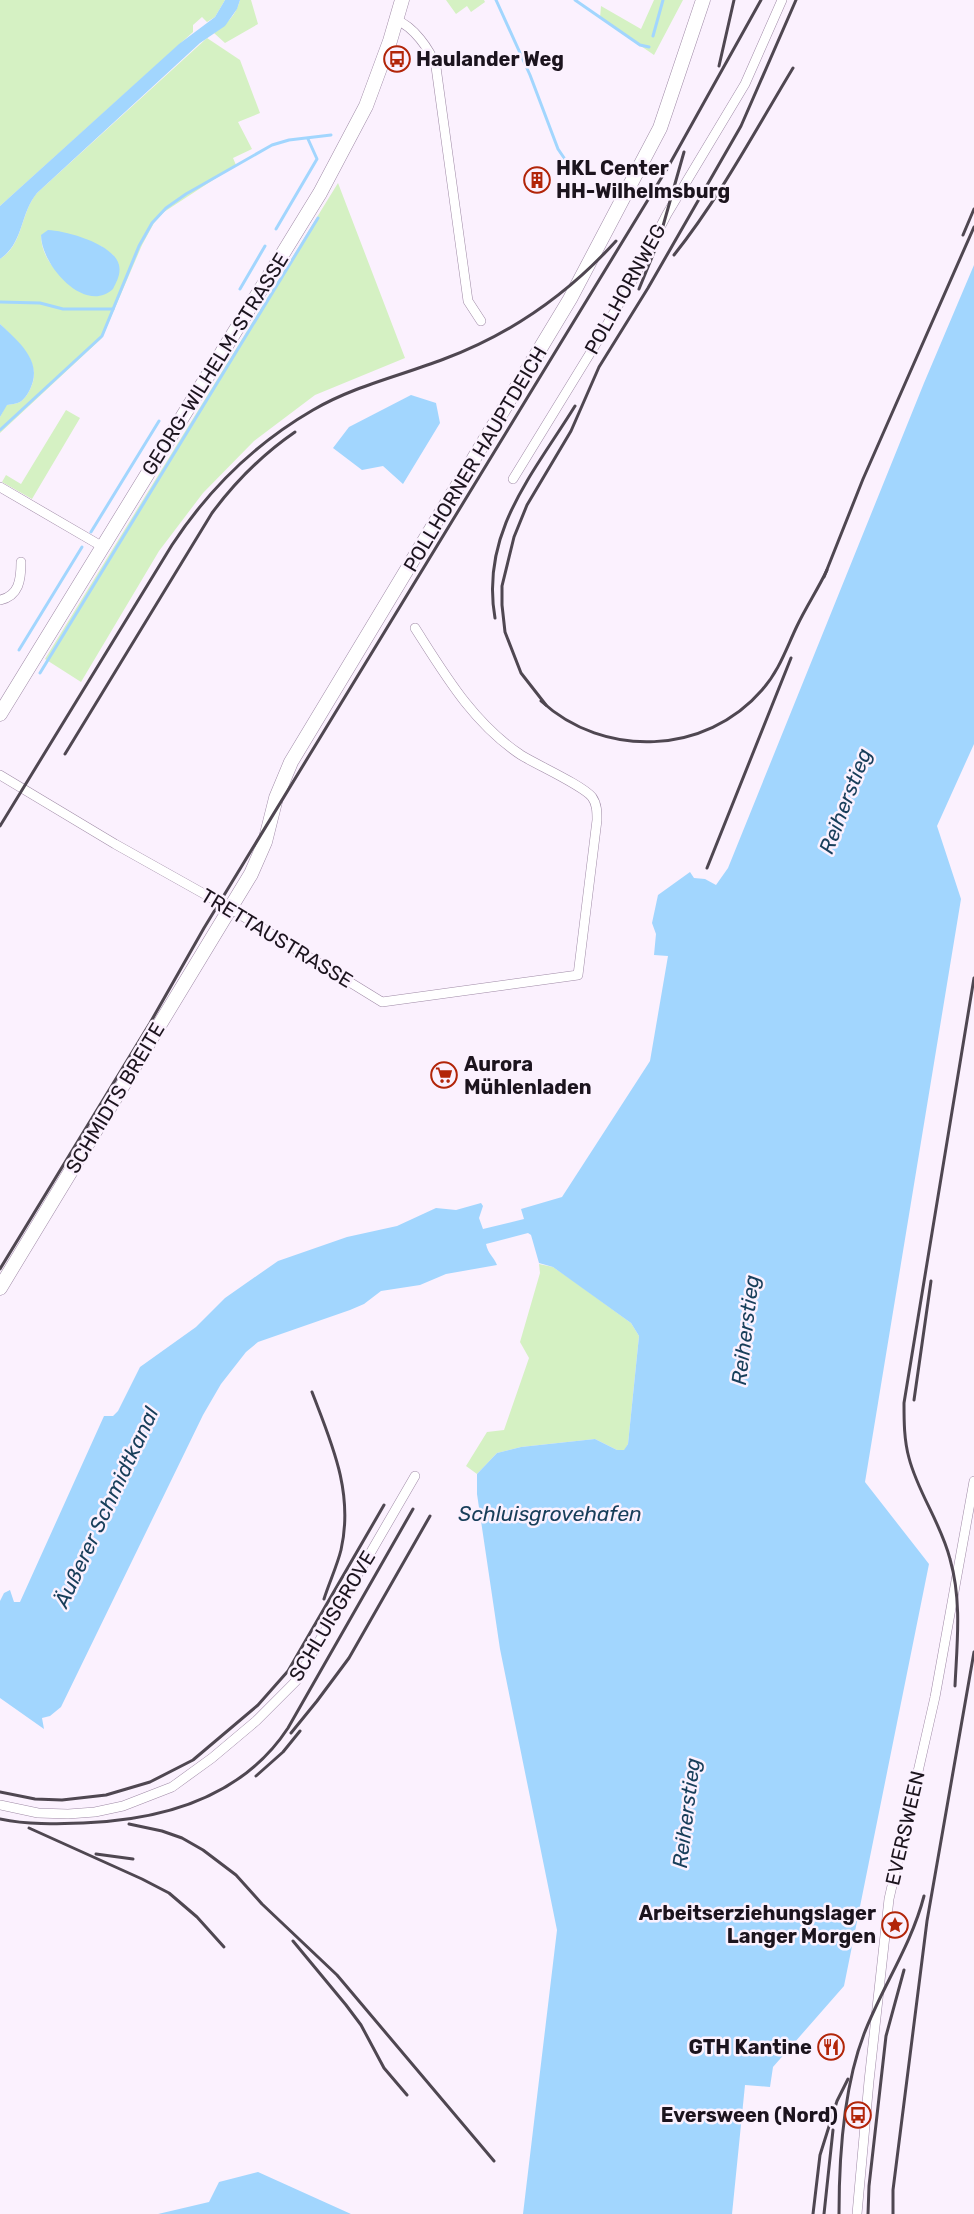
<svg xmlns="http://www.w3.org/2000/svg" width="974" height="2214" font-family="Rubik,sans-serif">
  <rect width="100%" height="100%" fill="#fbf1fe"/>
  <g fill="#d5f1c3" fill-rule="evenodd">
    <path d="M0,0H225L215,17L207,22L202,17L193,25V32L0,206Z"/>
    <path d="M240,0H251L258,24L225,43L214,33C227,24 236,15 240,0Z"/>
    <path d="M446,0H484L485,2L471,12L467,6L456,14Z"/>
    <path d="M654,0H683L654,55L600,18L601,6L641,29Z"/>
    <path d="M207,38L240,60L260,113L238,122L252,149L233,158L236,165L164,212L154,223L142,245L102,338L0,433V417L6,405C11,404 16,404 20,402C25,399 29,392 31,387C43,362 16,340 0,324V259C24,244 20,213 37,193ZM41,235L101,246L114,256L90,295C67,284 41,263 41,235Z"/>
    <path d="M338,183L405,358L315,395L254,441L203,493L159,551L81,682L45,659Z"/>
    <path d="M66,410L80,418L32,499L2,482L6,475L21,484Z"/>
    <path d="M539,1264L553,1267L572,1280L631,1323L639,1336L628,1444L624,1451L617,1450L595,1439L521,1447L497,1453L477,1474L466,1466L487,1432L504,1430L529,1358L520,1342L540,1273Z"/>
  </g>
  <g fill="#a2d6fe">
    <path d="M225,0H240L237,9L225,26L200,43L37,193C20,213 24,243 0,259V206L179,44L215,17Z"/>
    <path d="M48,230C67,231 114,244 119,265C121,274 117,281 113,289C85,315 41,265 41,235Z"/>
    <path d="M974,265V744L937,826L961,899L865,1482L929,1564L844,1986L773,2067L770,2087L745,2085L732,2214H523L557,1930L500,1649L477,1494V1474L497,1453L521,1447L595,1439L617,1450H624L628,1444L639,1336L631,1323L553,1267L539,1263L531,1235L528,1233L486,1244C488,1254 494,1257 497,1265L446,1274L420,1285L381,1291L364,1304L350,1310L258,1342L246,1352L221,1384L203,1415L61,1707L50,1716L42,1718L44,1729L0,1698V1601L4,1593L10,1590L14,1602H20L104,1416H113L118,1411L140,1367L196,1327L225,1298L278,1261L347,1237L397,1226L436,1208L456,1210L481,1203L483,1206L479,1218L483,1229L524,1219L521,1209L562,1197L650,1061L668,956L654,955L656,934L652,923L658,895L690,872L694,878L705,879L716,885L728,868L924,383Z"/>
    <path d="M0,324C17,340 43,361 31,387C29,392 25,399 20,402C16,404 11,404 7,405L0,417Z"/>
    <path d="M411,395L436,403L440,423L403,484L383,466L362,470L333,448L349,427Z"/>
    <path d="M258,2172L351,2214H158L209,2202L219,2182Z"/>
  </g>
  <g fill="none" stroke-linecap="round" stroke-linejoin="round">
    <g stroke="#a2d6fe" stroke-width="3">
      <path d="M496,0L530,75L558,149L575,174"/>
      <path d="M575,0L640,45L649,47"/>
      <path d="M653,36L663,0"/>
      <path d="M276,229L317,159L308,139"/>
      <path d="M240,289L265,246"/>
      <path d="M0,302L40,303L63,309H113"/>
      <path d="M0,430L102,336L139,246L152,223L166,208L186,194L272,145L289,140L331,135"/>
      <path d="M91,532L159,421"/>
      <path d="M19,650L82,547"/>
      <path d="M40,673L318,218"/>
    </g>
    <g stroke="#9f8aa6" stroke-width="10">
      <g id="minor">
        <path d="M396,20C413,26 430,49 436,67L468,301L481,321"/>
        <path d="M513,479L597,342L635,276L667,214L745,84L782,0"/>
        <path d="M0,487L103,547"/>
        <path d="M0,600C19,596 21,580 21,562"/>
        <path d="M0,775L115,844L231,909L382,1002L578,975L597,820C597,812 597,804 592,797C582,785 537,765 521,755C473,723 445,675 415,628"/>
        <path d="M0,1805L38,1813L68,1814L95,1812L123,1806L172,1787L212,1758L256,1721L296,1681L415,1476"/>
        <path d="M857,2214L869,2081L889,1899L935,1697L974,1481"/>
      </g>
    </g>
    <g stroke="#9f8aa6" stroke-width="15">
      <g id="secondary">
        <path d="M0,714L320,193L366,106L390,41L402,0"/>
        <path d="M0,1288L251,874L265,842L276,798L291,762L570,299L660,128L703,0"/>
      </g>
    </g>
    <use href="#minor" stroke="#fff" stroke-width="9"/>
    <use href="#secondary" stroke="#fff" stroke-width="14"/>
    <g stroke="#4f4751" stroke-width="3">
      <path d="M719,66L734,0"/>
      <path d="M963,235L974,209"/>
      <path d="M674,255C720,197 755,131 793,68"/>
      <path d="M639,289L659,240L684,152"/>
      <path d="M824,577L863,479L974,227"/>
      <path d="M495,618C480,533 533,474 575,406"/>
      <path d="M541,701C604,759 706,755 762,690C779,671 786,649 797,626C806,607 818,589 827,570"/>
      <path d="M546,705L521,673L505,632L502,605V586L514,537L527,505L571,431L599,367L648,288L741,126L796,0"/>
      <path d="M65,754L212,513C235,482 263,454 295,432"/>
      <path d="M0,826L172,545C208,490 256,443 313,410C354,386 400,376 444,359C511,334 568,294 616,241"/>
      <path d="M707,868L791,658"/>
      <path d="M0,1269L150,1023L204,928L668,167L761,0"/>
      <path d="M312,1392C332,1444 354,1493 341,1550C337,1566 329,1583 324,1599"/>
      <path d="M914,1400L931,1281"/>
      <path d="M955,1686C957,1643 962,1601 950,1559C941,1523 918,1493 909,1458C904,1440 904,1421 904,1403L974,978"/>
      <path d="M291,1733L317,1701L349,1658L430,1516"/>
      <path d="M256,1776L283,1752L300,1731"/>
      <path d="M0,1792L35,1799L62,1800L106,1795L150,1782L193,1760L258,1705L288,1671L384,1505"/>
      <path d="M0,1819C28,1825 55,1824 83,1823C162,1820 242,1798 288,1728L413,1509"/>
      <path d="M129,1824L162,1831L182,1838L203,1850L236,1875L262,1904L337,1975L494,2161"/>
      <path d="M29,1828L142,1879L169,1893L197,1917L224,1947"/>
      <path d="M96,1854L133,1859"/>
      <path d="M293,1941L346,2005L361,2025L384,2068L407,2095"/>
      <path d="M813,2214L820,2155L837,2101L848,2079"/>
      <path d="M824,2214L833,2130"/>
      <path d="M839,2214C839,2159 844,2086 864,2034C882,1987 911,1946 924,1896"/>
      <path d="M868,2214L869,2186L886,2036L904,1970"/>
      <path d="M893,2214V2190L927,1921L974,1652"/>
    </g>
  </g>
  <defs>
    <g id="bus-ring" transform="scale(1.35)"><circle r="9.5" fill="#fbf1fe" stroke="#b22509" stroke-width="1.5"/><path d="M-5-6H5V4H4V6H2V4H-2V6H-4V4H-5ZM-3.5-4V0h7V-4ZM-3.5 1.2v1.5H-2V1.2ZM2 1.2v1.5H3.5V1.2Z" fill="#b22509"/></g>
    <g id="building-ring" transform="scale(1.35)"><circle r="9.5" fill="#fbf1fe" stroke="#b22509" stroke-width="1.5"/><path d="M-4-6H4V6H1V3H-1V6H-4ZM-2.5-4.3h1.7v1.8h-1.7ZM.8-4.3h1.7v1.8H.8ZM-2.5-1h1.7V.8h-1.7ZM.8-1h1.7V.8H.8Z" fill="#b22509"/></g>
    <g id="supermarket-ring" transform="scale(1.35)"><circle r="9.5" fill="#fbf1fe" stroke="#b22509" stroke-width="1.5"/><path d="M-6-5.5h2.5l.6 2H6L4.5 2H-2.5L-4.4-4H-6ZM-1.5 3.2a1.3 1.3 0 1 0 .1 0ZM3 3.2a1.3 1.3 0 1 0 .1 0Z" fill="#b22509"/></g>
    <g id="sight-ring" transform="scale(1.35)"><circle r="9.5" fill="#fbf1fe" stroke="#b22509" stroke-width="1.5"/><path d="M0-6L1.8-2.2L6-1.7L2.9 1.2L3.7 5.4L0 3.3L-3.7 5.4L-2.9 1.2L-6-1.7L-1.8-2.2Z" fill="#b22509"/></g>
    <g id="restaurant-ring" transform="scale(1.35)"><circle r="9.5" fill="#fbf1fe" stroke="#b22509" stroke-width="1.5"/><path d="M-5-6h1v4h1v-4h1v4h1v-4h1v5L-1.5 .5V6h-2V.5L-5-1ZM5-6V6H3V1.5H1.5Q1.5-4 5-6Z" fill="#b22509"/></g>
  </defs>
  <g fill-rule="evenodd">
    <use href="#bus-ring" x="397" y="59"/>
    <use href="#building-ring" x="537" y="180"/>
    <use href="#supermarket-ring" x="444" y="1075"/>
    <use href="#sight-ring" x="895" y="1925"/>
    <use href="#restaurant-ring" x="831" y="2047"/>
    <use href="#bus-ring" x="858" y="2115"/>
  </g>
  <g text-anchor="middle" dominant-baseline="central" stroke-width="5" stroke-linejoin="round" paint-order="stroke">
    <g font-size="20" font-weight="bold" fill="#1c141e" stroke="#fbf1fe" text-anchor="start">
      <text x="416" y="59">Haulander Weg</text>
      <text x="556" y="168">HKL Center<tspan x="556" dy="23">HH-Wilhelmsburg</tspan></text>
      <text x="464" y="1064">Aurora<tspan x="464" dy="23">Mühlenladen</tspan></text>
      <text x="876" y="1913" text-anchor="end">Arbeitserziehungslager<tspan x="876" dy="23">Langer Morgen</tspan></text>
      <text x="812" y="2047" text-anchor="end">GTH Kantine</text>
      <text x="838" y="2115" text-anchor="end">Eversween (Nord)</text>
    </g>
    <g font-size="20" fill="#1c141e" stroke="#fbf1fe">
      <text transform="translate(625 289) rotate(-61)">POLLHORNWEG</text>
      <text transform="translate(215 364) rotate(-58)">GEORG-WILHELM-STRASSE</text>
      <text transform="translate(475 459) rotate(-59)">POLLHORNER HAUPTDEICH</text>
      <text transform="translate(277 938) rotate(31)">TRETTAUSTRASSE</text>
      <text transform="translate(115 1098) rotate(-59)">SCHMIDTS BREITE</text>
      <text transform="translate(332 1616) rotate(-59)">SCHLUISGROVE</text>
      <text transform="translate(905 1828) rotate(-77)">EVERSWEEN</text>
    </g>
    <g font-size="21" font-style="italic" fill="#173e5a" stroke="#fbf1fe">
      <text transform="translate(845 801) rotate(-69)">Reiherstieg</text>
      <text transform="translate(745 1330) rotate(-83)">Reiherstieg</text>
      <text transform="translate(106 1507) rotate(-65)">Äußerer Schmidtkanal</text>
      <text x="550" y="1513">Schluisgrovehafen</text>
      <text transform="translate(686 1813) rotate(-83)">Reiherstieg</text>
    </g>
  </g>
</svg>
